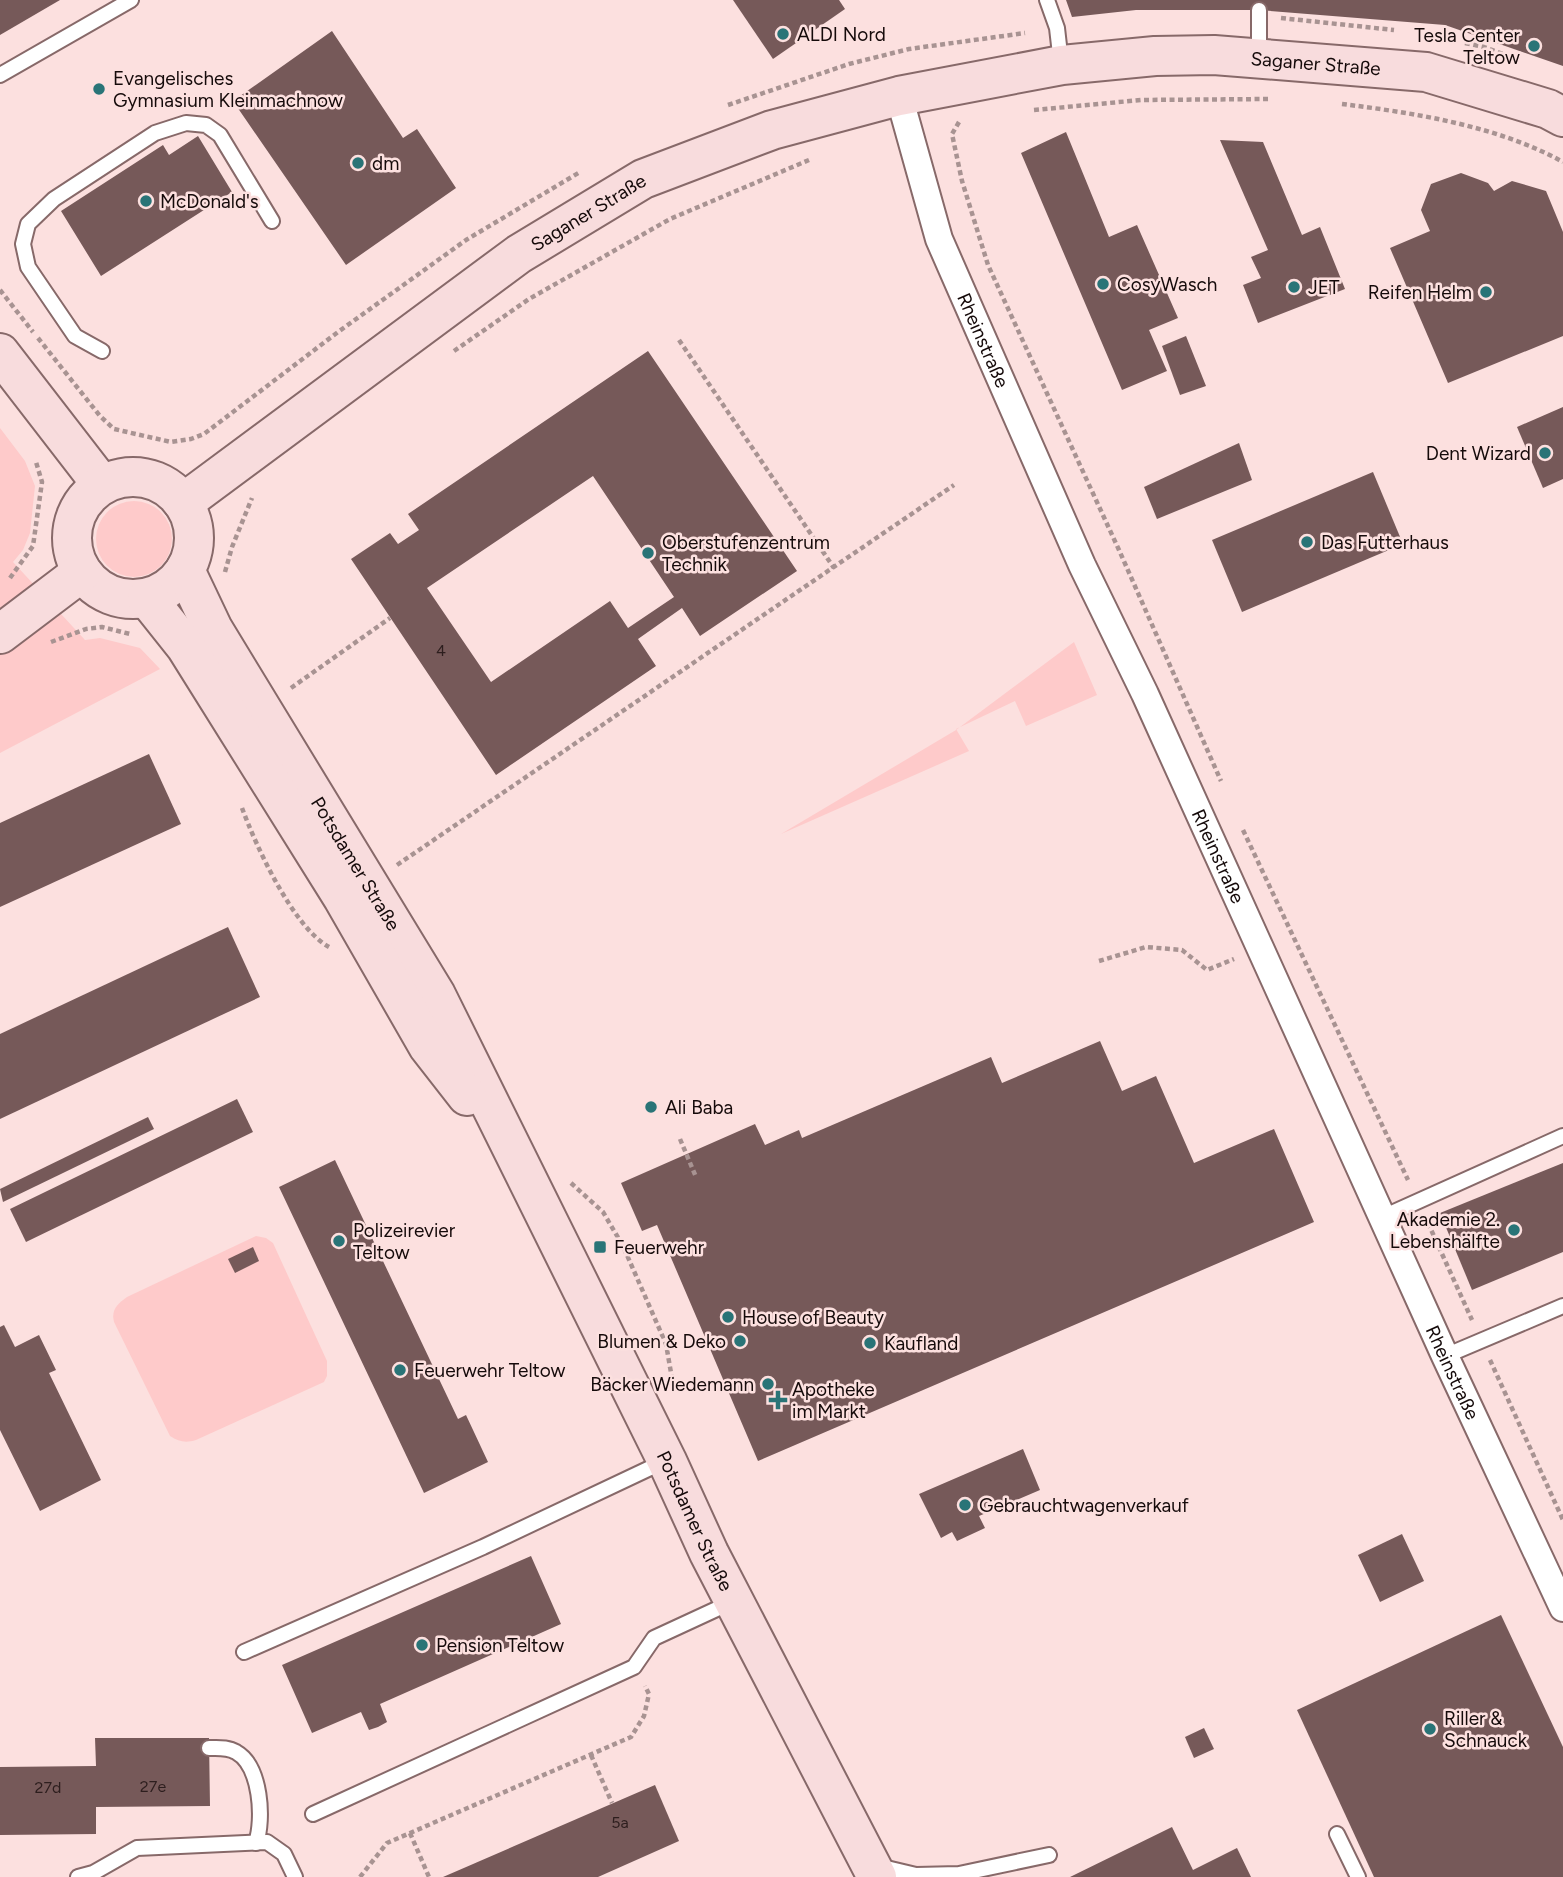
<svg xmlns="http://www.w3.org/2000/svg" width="1563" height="1877" font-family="Figtree,sans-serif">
  <rect width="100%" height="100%" fill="#fce0df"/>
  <g fill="#fecaca">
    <path d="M0,428L25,461L35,486L30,533L23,550L13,562L85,640L100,638L140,648L160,669L0,753Z"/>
    <circle cx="134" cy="539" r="38"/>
    <path d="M1074,642L1097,695L1026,726L1015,701L956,729L969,751L781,834L956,730Z"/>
    <path d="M256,1236L266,1238L273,1243L327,1361V1376L324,1382L196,1440C186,1443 179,1442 170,1436L114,1322C111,1310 117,1304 127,1297Z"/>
  </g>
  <g fill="#765959" fill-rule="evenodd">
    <path d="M0,0H60L0,35Z"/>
    <path d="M733,0H839L845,9L773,59Z"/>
    <path d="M1066,0H1563V66L1445,25L1259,10H1136L1072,17Z"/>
    <path d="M332,31L403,138L417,129L456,188L346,265L233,101Z"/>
    <path d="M1066,132L1109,237L1137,225L1178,318L1149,330L1167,371L1122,390L1021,153Z"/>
    <path d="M198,136L232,192L101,276L61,211L163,145L169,155Z"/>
    <path d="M1220,140L1263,142L1302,235L1320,227L1345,289L1258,323L1243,285L1261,278L1251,257L1268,250Z"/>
    <path d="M1461,173L1488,183L1494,191L1512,181L1546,191L1563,232V336L1448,383L1390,248L1430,231L1421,210L1431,184Z"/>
    <path d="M1186,336L1206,386L1180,395L1162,346Z"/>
    <path d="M648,351L797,571L700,636L682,608L638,639L656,666L496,775L351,559L390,533L398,544L419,530L408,514ZM593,476L674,597L628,628L610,601L491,682L427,588Z"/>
    <path d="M1563,407V479L1543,488L1517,427Z"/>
    <path d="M1239,443L1252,480L1157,519L1144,487Z"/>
    <path d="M1373,472L1403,544L1242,612L1212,540Z"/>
    <path d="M149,754L181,824L0,907V823Z"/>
    <path d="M228,927L260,997L0,1119V1034Z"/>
    <path d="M1100,1041L1122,1091L1156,1076L1194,1163L1274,1129L1314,1222L758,1461L657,1225L642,1231L621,1183L755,1124L765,1145L799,1130L802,1138L991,1057L1002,1083Z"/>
    <path d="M237,1099L253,1132L26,1242L10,1209Z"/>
    <path d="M148,1117L154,1129L3,1202L0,1189Z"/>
    <path d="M335,1160L458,1419L466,1415L488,1462L424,1493L279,1187Z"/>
    <path d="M1563,1163V1252L1472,1290L1440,1213Z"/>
    <path d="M253,1247L259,1261L235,1273L228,1259Z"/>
    <path d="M4,1325L15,1347L39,1335L56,1370L49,1373L101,1480L40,1511L0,1430V1327Z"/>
    <path d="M1023,1449L1040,1490L979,1516L985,1528L957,1541L952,1532L941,1538L919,1494Z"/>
    <path d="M1402,1534L1424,1581L1380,1602L1358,1555Z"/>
    <path d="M531,1556L561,1624L380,1704L387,1722L378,1727L369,1730L361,1712L312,1733L282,1665Z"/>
    <path d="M1501,1615L1563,1747V1877H1374L1297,1710Z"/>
    <path d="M1204,1728L1214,1749L1194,1758L1185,1737Z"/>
    <path d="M95,1738H209L210,1806L96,1807V1834L0,1835V1767L96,1766Z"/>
    <path d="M655,1785L679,1841L598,1877H443Z"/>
    <path d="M1172,1827L1193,1870L1237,1848L1251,1877H1070Z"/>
  </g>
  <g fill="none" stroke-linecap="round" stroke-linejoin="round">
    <g stroke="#876969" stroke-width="18">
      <g id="lane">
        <path d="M1047,0L1057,28L1061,63"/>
        <path d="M1259,57V10"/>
        <path d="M0,75L131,0"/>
        <path d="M102,351L75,336L28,267L23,244L28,224L54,199L155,133L186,123L206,125L220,135L272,221"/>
        <path d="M1383,1217L1563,1136"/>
        <path d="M1445,1356L1563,1306"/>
        <path d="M244,1652L483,1547L665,1461"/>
        <path d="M209,1748C219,1748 228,1747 236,1752C261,1766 264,1819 256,1843"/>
        <path d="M313,1814L634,1667L654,1638L734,1601"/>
        <path d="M1337,1834L1358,1877"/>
        <path d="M878,1866L916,1875L959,1874L1049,1855"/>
        <path d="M78,1877L93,1873L137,1848L267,1842L284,1854L295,1877"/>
      </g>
    </g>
    <g stroke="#876969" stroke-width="30">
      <g id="street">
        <path id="s1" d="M899,96L939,239L1082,565L1145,694L1445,1356L1563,1608"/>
      </g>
    </g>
    <g stroke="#876969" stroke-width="42">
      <g id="secondary">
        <path d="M0,353L102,485"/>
        <circle cx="133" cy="538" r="61"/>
        <path id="s2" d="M183,503L519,254L643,179L772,130L899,96L1062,65L1155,56L1214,55L1426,72L1548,109L1563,117"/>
        <path id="s3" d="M185,570L213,629L436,995L667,1461L709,1553L877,1877"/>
        <path d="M147,598L186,647L343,898L428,1046L467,1096"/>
        <path d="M0,634L82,572"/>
      </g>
    </g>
    <g stroke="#a89392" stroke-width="4.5" stroke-dasharray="5 3.5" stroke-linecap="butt">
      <path d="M1281,18L1394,30"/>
      <path d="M1465,43L1484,47L1516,59"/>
      <path d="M1342,104C1415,113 1498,126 1563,162"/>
      <path d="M728,105L849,64L909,49L1025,33"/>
      <path d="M1034,110L1141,100L1270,99"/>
      <path d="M959,122L952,134L962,181L988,265L1119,550L1221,781"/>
      <path d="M0,290L33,332"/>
      <path d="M38,338L100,416L114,429L171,442L191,439L204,434L338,332L466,240L580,172"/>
      <path d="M679,340L834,568"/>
      <path d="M454,351L529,299L670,219L809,160"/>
      <path d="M225,572L232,547L252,498"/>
      <path d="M10,578L33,546L42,482L36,462"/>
      <path d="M51,642L86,629L102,627L130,634"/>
      <path d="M291,688L390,618"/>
      <path d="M242,808C256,846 293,927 329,947"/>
      <path d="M1243,830L1408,1180"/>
      <path d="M397,865L954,485"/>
      <path d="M1099,961L1146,947L1182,950L1207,970L1234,959"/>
      <path d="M680,1139L696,1177"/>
      <path d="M571,1183L603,1212L623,1246L666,1344L674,1390"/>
      <path d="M1428,1223L1472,1320"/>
      <path d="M1490,1360L1563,1520"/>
      <path d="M591,1755L612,1803"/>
      <path d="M410,1833L429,1877"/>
      <path d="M360,1877L387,1843L631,1737L644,1716L649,1694L645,1686"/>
    </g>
    <use href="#lane" stroke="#fff" stroke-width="14"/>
    <use href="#street" stroke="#fff" stroke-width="26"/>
    <use href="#secondary" stroke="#f8dcdd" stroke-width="38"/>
  </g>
  <g fill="#297477" stroke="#fce0df" stroke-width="2.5">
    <circle cx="783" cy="34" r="7"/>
    <circle cx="1534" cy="46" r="7"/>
    <circle cx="99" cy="89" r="7"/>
    <circle cx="358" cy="163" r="7"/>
    <circle cx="146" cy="201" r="7"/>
    <circle cx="1103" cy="284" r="7"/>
    <circle cx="1294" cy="287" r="7"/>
    <circle cx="1486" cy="292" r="7"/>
    <circle cx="1545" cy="453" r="7"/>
    <circle cx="1307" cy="542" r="7"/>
    <circle cx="648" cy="553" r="7"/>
    <circle cx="651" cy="1107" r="7"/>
    <circle cx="1514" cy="1230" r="7"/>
    <circle cx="339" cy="1241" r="7"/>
    <rect x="593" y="1240" width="14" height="14" rx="3.5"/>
    <circle cx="728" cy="1317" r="7"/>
    <circle cx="740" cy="1341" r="7"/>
    <circle cx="870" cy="1343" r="7"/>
    <circle cx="400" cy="1370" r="7"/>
    <circle cx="768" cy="1384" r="7"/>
    <path d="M774.5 1389.5h7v7h7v7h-7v7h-7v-7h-7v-7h7z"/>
    <circle cx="965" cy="1505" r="7"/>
    <circle cx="422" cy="1645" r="7"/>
    <circle cx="1430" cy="1729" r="7"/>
  </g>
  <g text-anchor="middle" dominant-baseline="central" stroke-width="5" stroke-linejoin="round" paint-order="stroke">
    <g font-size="16" fill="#2d1e1e">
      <text x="441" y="650">4</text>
      <text x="153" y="1786">27e</text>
      <text x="48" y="1787">27d</text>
      <text x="620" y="1822">5a</text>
    </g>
    <g font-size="19" fill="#150a0a" stroke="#fce0df" text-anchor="start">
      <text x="797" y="34">ALDI Nord</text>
      <text x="1520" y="35" text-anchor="end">Tesla Center<tspan x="1520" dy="22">Teltow</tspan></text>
      <text x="113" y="78">Evangelisches<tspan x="113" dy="22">Gymnasium Kleinmachnow</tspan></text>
      <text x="372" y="163">dm</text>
      <text x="160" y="201">McDonald's</text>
      <text x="1117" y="284">CosyWasch</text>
      <text x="1308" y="287">JET</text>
      <text x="1472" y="292" text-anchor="end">Reifen Helm</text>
      <text x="1531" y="453" text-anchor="end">Dent Wizard</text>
      <text x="662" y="542">Oberstufenzentrum<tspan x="662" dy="22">Technik</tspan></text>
      <text x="1321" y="542">Das Futterhaus</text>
      <text x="665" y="1107">Ali Baba</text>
      <text x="1500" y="1219" text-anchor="end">Akademie 2.<tspan x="1500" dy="22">Lebenshälfte</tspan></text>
      <text x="353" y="1230">Polizeirevier<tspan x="353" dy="22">Teltow</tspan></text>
      <text x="614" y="1247">Feuerwehr</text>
      <text x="742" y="1317">House of Beauty</text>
      <text x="726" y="1341" text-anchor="end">Blumen &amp; Deko</text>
      <text x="884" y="1343">Kaufland</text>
      <text x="414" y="1370">Feuerwehr Teltow</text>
      <text x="754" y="1384" text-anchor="end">Bäcker Wiedemann</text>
      <text x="792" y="1389">Apotheke<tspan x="792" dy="22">im Markt</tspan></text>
      <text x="979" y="1505">Gebrauchtwagenverkauf</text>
      <text x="436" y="1645">Pension Teltow</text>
      <text x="1444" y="1718">Riller &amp;<tspan x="1444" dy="22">Schnauck</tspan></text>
    </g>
    <g font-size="19" fill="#150a0a" stroke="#fce0df">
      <text stroke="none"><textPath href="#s2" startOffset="1253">Saganer Straße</textPath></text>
      <text stroke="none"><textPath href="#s2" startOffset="499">Saganer Straße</textPath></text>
      <text stroke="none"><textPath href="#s1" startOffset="259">Rheinstraße</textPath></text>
      <text stroke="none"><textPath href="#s1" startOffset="826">Rheinstraße</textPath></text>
      <text stroke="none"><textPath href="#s3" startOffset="340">Potsdamer Straße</textPath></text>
      <text stroke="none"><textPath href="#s1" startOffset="1393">Rheinstraße</textPath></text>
      <text stroke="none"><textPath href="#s3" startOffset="1080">Potsdamer Straße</textPath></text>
    </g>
  </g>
</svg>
